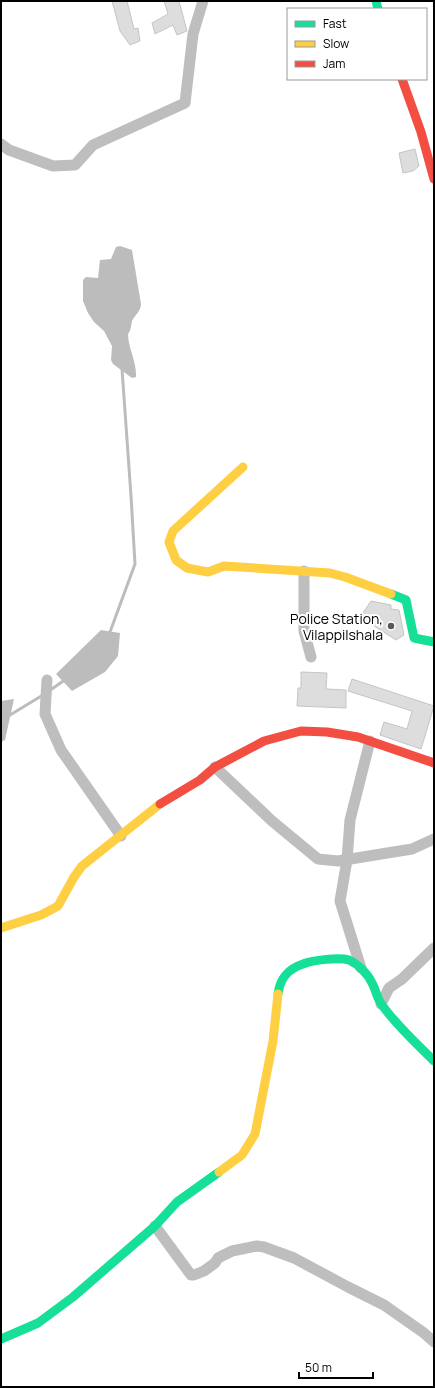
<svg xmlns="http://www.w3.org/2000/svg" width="435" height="1388" font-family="Manrope,sans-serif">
  <rect width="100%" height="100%" fill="#fff"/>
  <g fill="#bcbcbc">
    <path d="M120,246L132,250L141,304C141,311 135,315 132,321C131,326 131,330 128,334C128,348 137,362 136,377L132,378L113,364L111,360L112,346L104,331L94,322L88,313L83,301V280L86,277L98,278L100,260L111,259L116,247Z"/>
    <path d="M101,630L120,633L118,656L105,672L72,691L56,674Z"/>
    <path d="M14,699L5,740L1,742V701Z"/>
  </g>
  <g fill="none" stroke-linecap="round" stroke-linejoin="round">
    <g stroke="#bcbcbc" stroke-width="3">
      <path d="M108,634L110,632L135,564L131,496L122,369"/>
      <path d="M49,691L66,679"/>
      <path d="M1,717L10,715L43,695"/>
    </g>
  </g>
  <g fill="#ddd" stroke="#c5c5c5">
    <path d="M112,1H127L134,29L138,28L140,41L130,45L120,31Z"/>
    <path d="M164,1H179L187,31L177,35L173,25L155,34L152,23L168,14Z"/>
    <path d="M415,149L419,166L413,171L403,173L399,153Z"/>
    <path d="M371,601L391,605V609L399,610L404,635L396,640L360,617Z"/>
    <path d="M301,672L327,673L326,689L346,690V708L297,706L298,688H301Z"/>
    <path d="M352,679L434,706L421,749L380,735L384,722L407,729L412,711L348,691Z"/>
  </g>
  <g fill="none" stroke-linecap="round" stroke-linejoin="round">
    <g stroke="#bebebe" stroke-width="11">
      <path d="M1,144L9,150L53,166L75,165L93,145L185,103L193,34L203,1"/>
      <path d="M304,571V631L311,657"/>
      <path d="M47,680L45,714L61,750L121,836"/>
      <path d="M215,767L272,821L318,859L338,861L412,849L434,839"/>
      <path d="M361,968L340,901L347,860L350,820L370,741"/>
      <path d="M381,1004L389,988L402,979L434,948"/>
      <path d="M155,1226L191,1275H194L204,1271L215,1263L218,1258L232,1251L257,1246L264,1247L294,1258L348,1287L384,1305L424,1333L434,1342"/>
    </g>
    <g stroke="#16e098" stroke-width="9">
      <path d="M376,1L378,9"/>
      <path d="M391,594L406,600L414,638L434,642"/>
      <path d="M278,994C280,978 288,969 303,964C313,960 339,957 349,960C358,964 368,974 372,983C376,990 377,999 382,1005C397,1026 416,1043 434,1061"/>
      <path d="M1,1339L38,1323L73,1297L155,1226L177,1202L219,1172"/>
    </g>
    <g stroke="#ffcf43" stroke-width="9">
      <path d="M243,467L173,531L169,542L176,560L187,568L208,572L224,566L330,573L345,577L391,594"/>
      <path d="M1,928L41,915L58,906L74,877L82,866L160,804"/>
      <path d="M219,1172L242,1155L255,1134L273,1041L278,994"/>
    </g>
    <g stroke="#f24e42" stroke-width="9">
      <path d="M402,79L421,132L434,179"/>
      <path d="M160,804L200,780L215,767L264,741L301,731L327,732L358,737L434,763"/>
    </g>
  </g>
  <circle fill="#595959" stroke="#fff" stroke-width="1.5" cx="391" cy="626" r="4"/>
  <g text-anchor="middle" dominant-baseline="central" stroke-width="4" stroke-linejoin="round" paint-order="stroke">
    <g font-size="14" fill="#000" stroke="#fff" text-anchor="end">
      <text x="383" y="618">Police Station,<tspan x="383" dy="16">Vilappilshala</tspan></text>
    </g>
  </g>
  <rect width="435" height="1388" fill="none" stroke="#000000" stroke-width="4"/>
  <rect x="287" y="8" width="140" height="72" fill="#ffffff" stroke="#999999"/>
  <rect x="295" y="21" width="20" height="6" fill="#16e098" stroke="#999999"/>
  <text x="323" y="28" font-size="12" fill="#000000">Fast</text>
  <rect x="295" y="41" width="20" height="6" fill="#ffcf43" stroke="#999999"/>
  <text x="323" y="48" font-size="12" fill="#000000">Slow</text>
  <rect x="295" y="61" width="20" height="6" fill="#f24e42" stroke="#999999"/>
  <text x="323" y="68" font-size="12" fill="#000000">Jam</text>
  <path d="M299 1372v6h74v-6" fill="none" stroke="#000000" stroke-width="2"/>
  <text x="305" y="1372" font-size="12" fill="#000000" stroke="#ffffff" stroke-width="3" paint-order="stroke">50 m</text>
</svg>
